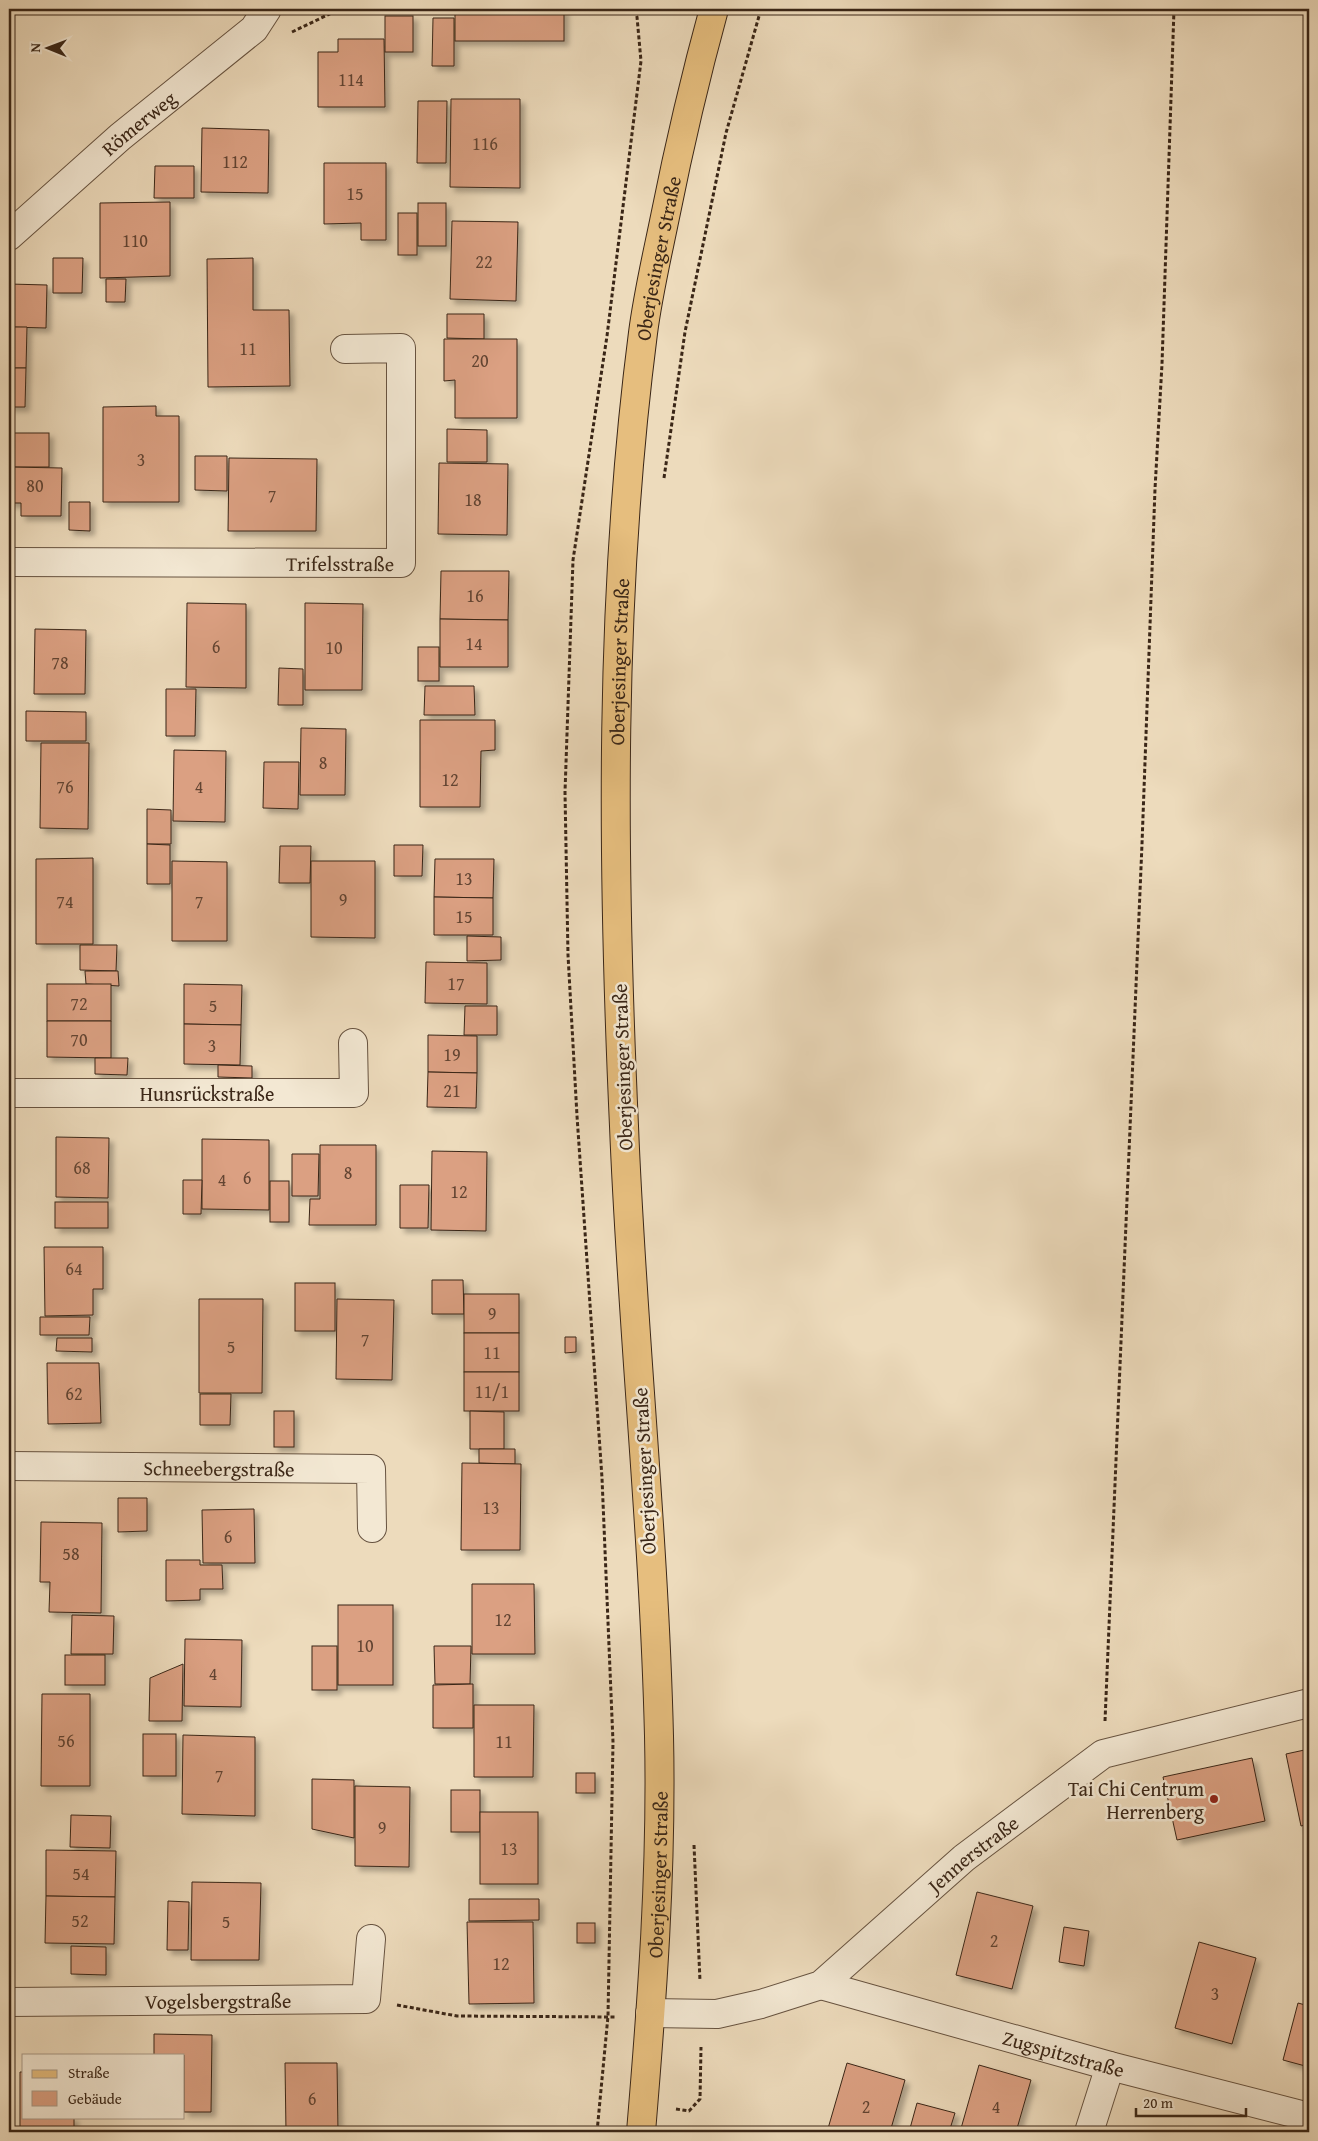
<svg xmlns="http://www.w3.org/2000/svg" width="1318" height="2141" font-family="'Gentium Book Plus',serif">
  <defs>
    <filter id="shadow"><feDropShadow dx="4.5" dy="4.5" stdDeviation="2.5" flood-color="#0004"/></filter>
  </defs>
  <rect width="100%" height="100%" fill="#eddbbc"/>
  <filter id="stains"><feTurbulence type="fractalNoise" baseFrequency=".004" numOctaves="4"/><feColorMatrix values="0 0 0 0 .2 0 0 0 0 .09 0 0 0 0 .02 0 0 0 .5 -.17"/></filter>
  <radialGradient id="worn" r=".72"><stop offset=".6" stop-color="#630" stop-opacity="0"/><stop offset="1" stop-color="#630" stop-opacity=".3"/></radialGradient>
  <g fill="#dba082" stroke="#3a2617" filter="url(#shadow)">
    <rect x="455" y="9" width="109" height="32"/>
    <rect x="385" y="16" width="28" height="36"/>
    <path d="M433,18H454V66H432Z"/>
    <path d="M338,39H384L385,107H318V52H338Z"/>
    <path d="M451,99H520V188L450,187Z"/>
    <path d="M418,101H447L446,163H417Z"/>
    <path d="M202,128L269,130L268,193L201,192Z"/>
    <path d="M324,163H386V240H361V223L324,224Z"/>
    <path d="M155,166H194V198H154Z"/>
    <path d="M170,202V276L100,278V203Z"/>
    <rect x="418" y="203" width="28" height="43"/>
    <rect x="398" y="213" width="19" height="42"/>
    <path d="M452,221L518,222L516,301L450,299Z"/>
    <path d="M53,258H83L82,293H53Z"/>
    <path d="M253,258V310H289L290,386L208,387L207,259Z"/>
    <path d="M106,279H126L125,302H106Z"/>
    <path d="M9,284L47,285L46,328L9,327Z"/>
    <path d="M447,314H484V339L447,338Z"/>
    <path d="M9,327H27L26,368H9Z"/>
    <path d="M444,339H517V418H455V380L444,381Z"/>
    <path d="M9,368H26L25,407H9Z"/>
    <path d="M156,406V416H179V502H103V407Z"/>
    <path d="M447,429L487,430V462H447Z"/>
    <rect x="9" y="433" width="40" height="34"/>
    <path d="M195,456H227V491L195,490Z"/>
    <path d="M229,458L317,459L316,531H228Z"/>
    <path d="M439,463L508,464L507,535L438,534Z"/>
    <path d="M9,467L62,468L61,516H21V503H9Z"/>
    <path d="M69,502H90V531L69,530Z"/>
    <path d="M441,571H509L508,620L440,619Z"/>
    <path d="M187,603L246,604V688L186,687Z"/>
    <path d="M305,603L363,604L362,690H305Z"/>
    <path d="M440,619L508,620V667H440Z"/>
    <path d="M35,629L86,630L85,694H34Z"/>
    <rect x="418" y="647" width="21" height="34"/>
    <path d="M279,668L303,669V705H278Z"/>
    <path d="M425,686H474L475,715H424Z"/>
    <path d="M166,689H196L195,736H166Z"/>
    <path d="M26,711L86,712V741H26Z"/>
    <path d="M420,720H495V750L481,751L480,807H420Z"/>
    <path d="M301,728L346,729L345,795H300Z"/>
    <path d="M41,743H89L88,829L40,828Z"/>
    <path d="M174,750L226,751L225,822L173,821Z"/>
    <path d="M264,762H299L298,809L263,808Z"/>
    <path d="M147,809L171,810V844H147Z"/>
    <path d="M147,844L170,845V884H147Z"/>
    <path d="M394,845H423L422,876H394Z"/>
    <path d="M280,846H311L310,883H279Z"/>
    <path d="M93,858V944H36V859Z"/>
    <path d="M435,859H494L493,898L434,897Z"/>
    <path d="M172,861L227,862V941H172Z"/>
    <path d="M311,861H375V938L311,937Z"/>
    <path d="M434,897L493,898V935H434Z"/>
    <path d="M467,936L501,937V960L467,961Z"/>
    <path d="M80,945H117L116,971L80,970Z"/>
    <path d="M426,962L487,963V1004L425,1003Z"/>
    <path d="M85,971H118L119,986L86,984Z"/>
    <rect x="47" y="984" width="64" height="37"/>
    <path d="M184,984L242,985L241,1025L184,1024Z"/>
    <path d="M465,1006H497V1035H464Z"/>
    <path d="M47,1021H111V1058L47,1057Z"/>
    <path d="M184,1024L241,1025L240,1065L184,1064Z"/>
    <path d="M428,1035L477,1036V1073L428,1072Z"/>
    <path d="M95,1058H128L127,1075L95,1074Z"/>
    <path d="M218,1065L252,1066V1078L218,1077Z"/>
    <path d="M428,1072L477,1073L476,1108L427,1107Z"/>
    <path d="M56,1137L109,1138L108,1198L56,1197Z"/>
    <path d="M202,1139L269,1140V1210L202,1209Z"/>
    <path d="M320,1145H376V1225H309L310,1199H320Z"/>
    <path d="M432,1151L487,1152L486,1231L431,1230Z"/>
    <path d="M292,1154H319L318,1196H292Z"/>
    <path d="M183,1180H202L201,1214H183Z"/>
    <rect x="270" y="1181" width="19" height="41"/>
    <path d="M400,1185H429L428,1228H400Z"/>
    <rect x="55" y="1202" width="53" height="26"/>
    <path d="M44,1247H103V1289H93V1315L45,1316Z"/>
    <path d="M432,1280H463L464,1314H432Z"/>
    <rect x="295" y="1283" width="40" height="48"/>
    <rect x="464" y="1294" width="55" height="39"/>
    <path d="M199,1299H263L262,1393H199Z"/>
    <path d="M337,1299L394,1300L392,1380L336,1379Z"/>
    <path d="M40,1317H90L89,1335H40Z"/>
    <rect x="464" y="1333" width="55" height="39"/>
    <path d="M565,1337H576V1352L565,1353Z"/>
    <path d="M57,1338H92V1352L56,1351Z"/>
    <path d="M47,1363H99L101,1423L48,1424Z"/>
    <rect x="464" y="1372" width="55" height="39"/>
    <path d="M200,1394H231L230,1425H200Z"/>
    <rect x="274" y="1411" width="20" height="36"/>
    <path d="M470,1411L504,1412V1449H470Z"/>
    <path d="M479,1449H515V1464L479,1463Z"/>
    <path d="M462,1463L521,1464L520,1550H461Z"/>
    <path d="M118,1498H147V1531L118,1532Z"/>
    <path d="M254,1509L255,1563H203L202,1510Z"/>
    <path d="M41,1522L102,1523L101,1613L49,1612L50,1582H40Z"/>
    <path d="M166,1560H200V1565H222L223,1589H200V1600L166,1601Z"/>
    <path d="M472,1584H534L535,1654H472Z"/>
    <rect x="338" y="1605" width="55" height="80"/>
    <path d="M72,1615L114,1616L113,1654H71Z"/>
    <path d="M185,1639L242,1640L241,1707L184,1706Z"/>
    <rect x="312" y="1646" width="25" height="44"/>
    <path d="M434,1646H471L470,1684H435Z"/>
    <rect x="65" y="1655" width="40" height="30"/>
    <path d="M183,1664L182,1721H149L150,1678Z"/>
    <path d="M473,1684V1728H433V1685Z"/>
    <path d="M42,1694H90V1786H41Z"/>
    <path d="M474,1705H534L533,1777H474Z"/>
    <rect x="143" y="1734" width="33" height="42"/>
    <path d="M183,1735L255,1737V1816L182,1814Z"/>
    <path d="M1309,1749V1824L1301,1826L1286,1754Z"/>
    <path d="M1252,1758L1265,1821L1177,1840L1163,1777Z"/>
    <rect x="576" y="1773" width="19" height="20"/>
    <path d="M312,1779L354,1780V1838L312,1829Z"/>
    <path d="M355,1786L410,1787L409,1867L355,1866Z"/>
    <rect x="451" y="1790" width="29" height="42"/>
    <rect x="480" y="1812" width="58" height="72"/>
    <path d="M71,1815L111,1816L110,1848L70,1847Z"/>
    <path d="M46,1850L116,1851L115,1897L46,1896Z"/>
    <path d="M192,1882L261,1883L259,1960H191Z"/>
    <path d="M977,1892L1033,1906L1012,1989L956,1975Z"/>
    <path d="M46,1896L115,1897L114,1944L45,1943Z"/>
    <path d="M469,1899H539V1920L469,1921Z"/>
    <path d="M168,1901L189,1902L188,1950H167Z"/>
    <path d="M467,1922H533L534,2003L469,2004Z"/>
    <rect x="577" y="1923" width="18" height="20"/>
    <path d="M1064,1927L1089,1931L1084,1966L1059,1962Z"/>
    <path d="M1199,1942L1256,1958L1232,2044L1175,2028Z"/>
    <path d="M71,1946L106,1947V1975L71,1974Z"/>
    <path d="M1298,2003L1309,2006V2067L1283,2060Z"/>
    <path d="M154,2034L212,2035L211,2112H184V2055H154Z"/>
    <path d="M285,2063H337L338,2132H286Z"/>
    <path d="M847,2063L905,2080L890,2132H827Z"/>
    <path d="M979,2065L1031,2080L1016,2132H960Z"/>
    <path d="M20,2072H24V2117H74V2132H20Z"/>
    <path d="M917,2103L955,2113L949,2132H909Z"/>
    <path d="M247,2127H280L279,2132H247Z"/>
  </g>
  <g fill="none" stroke-linecap="round" stroke-linejoin="round">
    <g stroke="#675340" stroke-width="30">
      <g id="minor">
        <path id="s1" d="M9,236L120,137L254,29L267,9"/>
        <path id="s2" d="M9,562L401,563V348L345,349"/>
        <path id="s3" d="M9,1093H354L353,1043"/>
        <path id="s4" d="M9,1466L371,1469L372,1528"/>
        <path id="s5" d="M821,1985L1110,2066L1309,2117"/>
        <path id="s6" d="M9,2002L366,1999L371,1939"/>
        <path id="s7" d="M650,2013L717,2014L761,2004L821,1985L964,1858L1103,1754L1309,1703"/>
        <path d="M1089,2132L1110,2066"/>
      </g>
    </g>
    <g stroke="#3a2617" stroke-width="30">
      <g id="major">
        <path id="s8" d="M641,2132C652,2001 662,1868 659,1736C654,1532 632,1329 624,1126C612,862 609,596 643,333C648,294 657,256 665,217C679,147 695,78 714,9"/>
      </g>
    </g>
    <g stroke="#3a2617" stroke-width="3" stroke-dasharray="4 2.5" stroke-linecap="butt">
      <path d="M292,32L340,9"/>
      <path d="M664,478L685,332L726,133L761,9"/>
      <path d="M1105,1721L1142,844L1155,489L1162,364L1174,9"/>
      <path d="M694,1845L700,1981"/>
      <path d="M397,2005L457,2016L617,2017"/>
      <path d="M676,2109L689,2111L700,2099L701,2047"/>
      <path d="M597,2132L608,2016L613,1742L602,1478L577,1116L568,955L565,792L573,560L607,336L641,61L637,17L634,9"/>
    </g>
    <use href="#minor" stroke="#f3e8d3" stroke-width="28"/>
    <use href="#major" stroke="#e6be7e" stroke-width="28"/>
  </g>
  <circle fill="#8f2418" stroke="#f3e8d3" stroke-width="2" cx="1214" cy="1799" r="5"/>
  <g text-anchor="middle" dominant-baseline="central" stroke-width="5" stroke-linejoin="round" paint-order="stroke">
    <g font-size="18" fill="#624432">
      <text x="351" y="79">114</text>
      <text x="485" y="143">116</text>
      <text x="235" y="161">112</text>
      <text x="355" y="193">15</text>
      <text x="135" y="240">110</text>
      <text x="484" y="261">22</text>
      <text x="248" y="348">11</text>
      <text x="480" y="360">20</text>
      <text x="141" y="459">3</text>
      <text x="35" y="485">80</text>
      <text x="272" y="495">7</text>
      <text x="473" y="499">18</text>
      <text x="475" y="595">16</text>
      <text x="474" y="643">14</text>
      <text x="216" y="646">6</text>
      <text x="334" y="647">10</text>
      <text x="60" y="662">78</text>
      <text x="323" y="762">8</text>
      <text x="450" y="779">12</text>
      <text x="65" y="786">76</text>
      <text x="199" y="786">4</text>
      <text x="464" y="878">13</text>
      <text x="343" y="899">9</text>
      <text x="65" y="901">74</text>
      <text x="199" y="901">7</text>
      <text x="464" y="916">15</text>
      <text x="456" y="983">17</text>
      <text x="79" y="1003">72</text>
      <text x="213" y="1005">5</text>
      <text x="79" y="1039">70</text>
      <text x="212" y="1045">3</text>
      <text x="452" y="1054">19</text>
      <text x="452" y="1090">21</text>
      <text x="82" y="1167">68</text>
      <text x="348" y="1172">8</text>
      <text x="247" y="1177">6</text>
      <text x="222" y="1179">4</text>
      <text x="459" y="1191">12</text>
      <text x="74" y="1268">64</text>
      <text x="492" y="1313">9</text>
      <text x="365" y="1339">7</text>
      <text x="231" y="1346">5</text>
      <text x="492" y="1352">11</text>
      <text x="492" y="1391">11/1</text>
      <text x="74" y="1393">62</text>
      <text x="491" y="1507">13</text>
      <text x="228" y="1536">6</text>
      <text x="71" y="1553">58</text>
      <text x="503" y="1619">12</text>
      <text x="365" y="1645">10</text>
      <text x="213" y="1673">4</text>
      <text x="66" y="1740">56</text>
      <text x="504" y="1741">11</text>
      <text x="219" y="1775">7</text>
      <text x="382" y="1827">9</text>
      <text x="509" y="1848">13</text>
      <text x="81" y="1873">54</text>
      <text x="80" y="1920">52</text>
      <text x="226" y="1921">5</text>
      <text x="994" y="1940">2</text>
      <text x="501" y="1963">12</text>
      <text x="1215" y="1993">3</text>
      <text x="312" y="2098">6</text>
      <text x="866" y="2106">2</text>
      <text x="996" y="2106">4</text>
    </g>
    <g font-size="20" fill="#3a2617" stroke="#f3e8d3">
      <text stroke="none"><textPath href="#s1" startOffset="172">Römerweg</textPath></text>
      <text stroke="none"><textPath href="#s8" startOffset="1878">Oberjesinger Straße</textPath></text>
      <text stroke="none"><textPath href="#s2" startOffset="331">Trifelsstraße</textPath></text>
      <text stroke="none"><textPath href="#s8" startOffset="1472">Oberjesinger Straße</textPath></text>
      <text transform="translate(622 1067) rotate(-92)">Oberjesinger Straße</text>
      <text stroke="none"><textPath href="#s3" startOffset="198">Hunsrückstraße</textPath></text>
      <text stroke="none"><textPath href="#s4" startOffset="210">Schneebergstraße</textPath></text>
      <text transform="translate(644 1471) rotate(-93)">Oberjesinger Straße</text>
      <text stroke="none"><textPath href="#s7" startOffset="376">Jennerstraße</textPath></text>
      <text stroke="none"><textPath href="#s8" startOffset="258">Oberjesinger Straße</textPath></text>
      <text stroke="none"><textPath href="#s6" startOffset="209">Vogelsbergstraße</textPath></text>
      <text stroke="none"><textPath href="#s5" startOffset="252">Zugspitzstraße</textPath></text>
    </g>
    <g font-size="20" fill="#3a2617" stroke="#f3e8d3" text-anchor="end">
      <text x="1204" y="1788">Tai Chi Centrum<tspan x="1204" dy="23">Herrenberg</tspan></text>
    </g>
  </g>
  <rect width="1318" height="2141" fill="none" stroke="#eddbbc" stroke-width="30"/>
  <rect x="10" y="10" width="1298" height="2121" fill="none" stroke="#3a2617" stroke-width="2.5"/>
  <rect x="15" y="15" width="1288" height="2111" fill="none" stroke="#3a2617"/>
  <rect x="22" y="2054" width="162" height="65" fill="#f3e8d3" stroke="#a99a88"/>
  <rect x="32" y="2070" width="25" height="8" fill="#e6be7e" stroke="#a99a88"/>
  <text x="68" y="2078" font-size="15" fill="#3a2617">Straße</text>
  <rect x="32" y="2091" width="25" height="15" fill="#dba082" stroke="#a99a88"/>
  <text x="68" y="2104" font-size="15" fill="#3a2617">Gebäude</text>
  <g transform="translate(48 48) rotate(271)" stroke="#f3e8d3" stroke-width="4" paint-order="stroke">
  <path d="M0-4L9 19L0 12L-9 19Z" fill="#3a2617"/>
  <text y="-8" font-size="14" font-weight="bold" text-anchor="middle" fill="#3a2617">N</text>
  </g>
  <path d="M1136 2108v8h110v-8" fill="none" stroke="#3a2617" stroke-width="2.5"/>
  <text x="1143" y="2108" font-size="15" fill="#3a2617" stroke="#f3e8d3" stroke-width="4" paint-order="stroke">20 m</text>
  <rect width="100%" height="100%" filter="url(#stains)"/>
  <rect width="100%" height="100%" fill="url(#worn)"/>
</svg>
